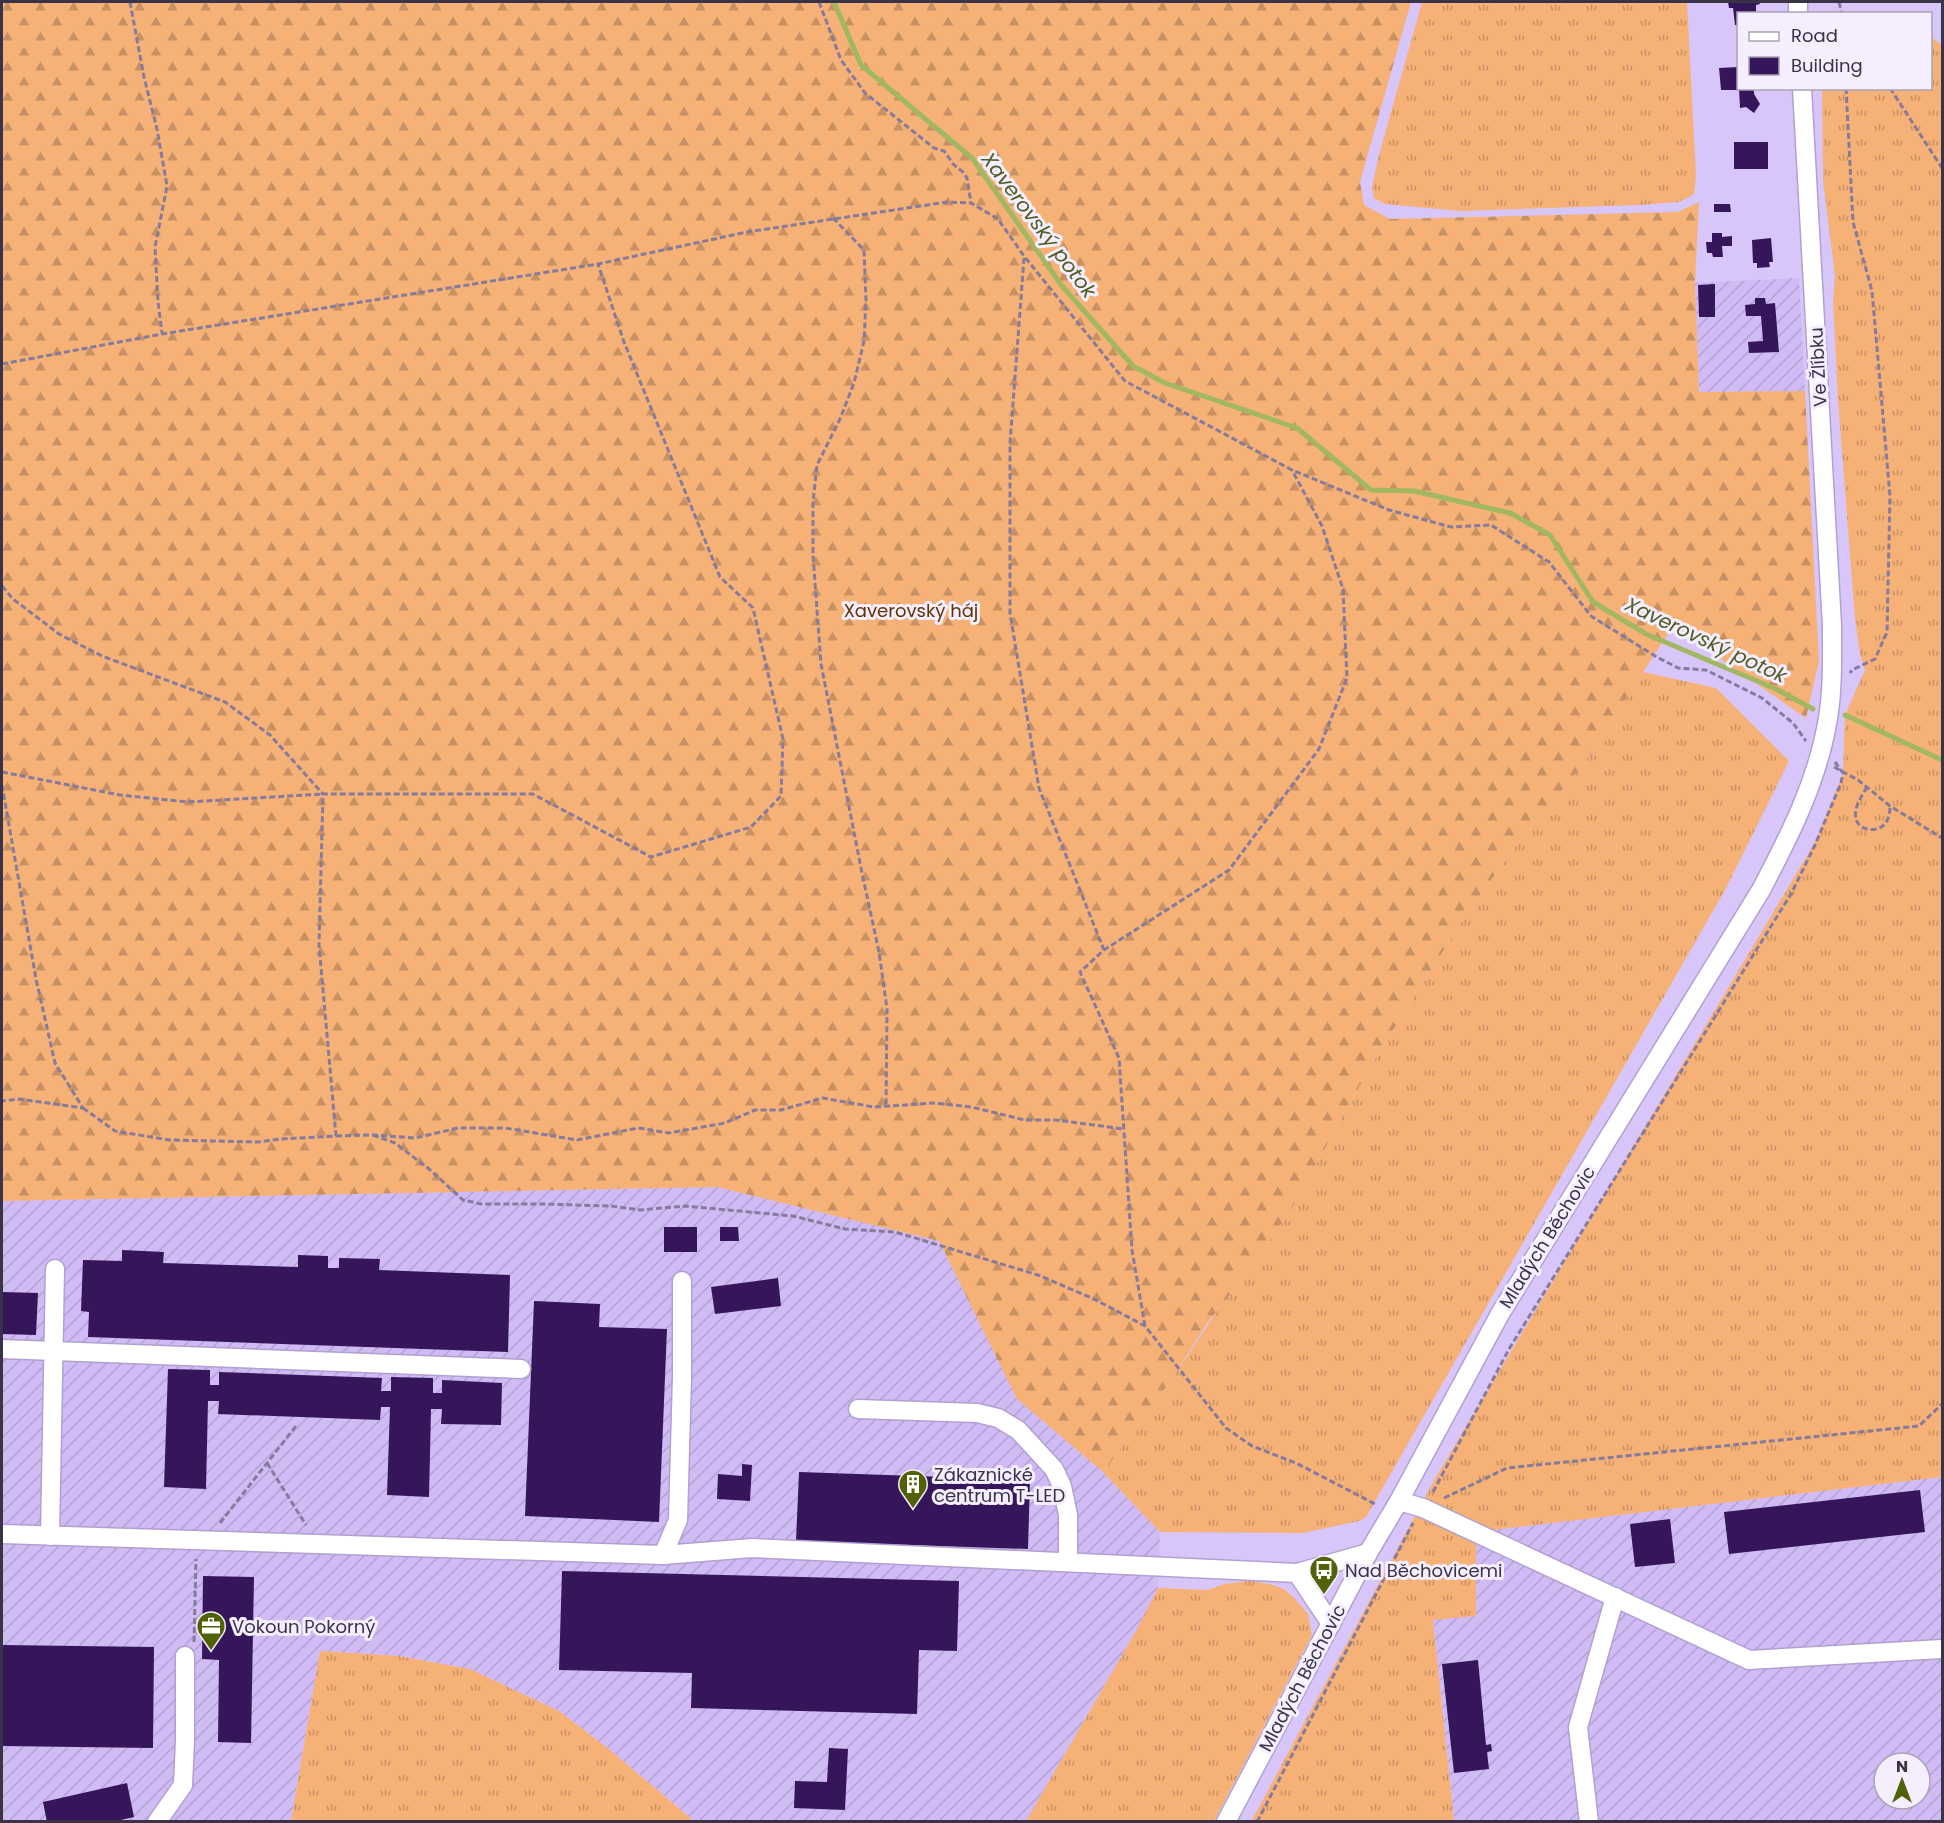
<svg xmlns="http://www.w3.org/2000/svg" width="1944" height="1823" font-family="Poppins,sans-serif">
  <defs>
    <pattern id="industrial-furrows" width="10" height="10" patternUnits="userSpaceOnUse" patternTransform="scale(1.5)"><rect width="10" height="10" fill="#d0bbf5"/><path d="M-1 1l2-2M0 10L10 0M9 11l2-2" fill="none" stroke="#b3a1d3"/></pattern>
    <pattern id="grass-tufts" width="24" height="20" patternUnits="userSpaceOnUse" patternTransform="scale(1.5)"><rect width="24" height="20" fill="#f6b177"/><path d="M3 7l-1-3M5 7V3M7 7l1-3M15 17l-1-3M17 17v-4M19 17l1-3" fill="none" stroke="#c89163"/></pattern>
    <pattern id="forest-firs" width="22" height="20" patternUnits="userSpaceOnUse" patternTransform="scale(1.5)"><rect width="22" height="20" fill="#f6b177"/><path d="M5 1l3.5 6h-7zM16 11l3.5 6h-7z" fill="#c89163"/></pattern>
  </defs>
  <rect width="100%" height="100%" fill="#d8c6fa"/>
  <g fill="url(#industrial-furrows)" fill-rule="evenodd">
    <path d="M1799,278L1805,391L1699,392L1695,283Z"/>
    <path d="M717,1187L940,1241L1017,1399L1103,1472L1160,1532L1158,1588L1136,1631L1026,1821H694L610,1750L559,1711L470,1669L399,1656L320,1651L291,1821L2,1822V1201Z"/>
    <path d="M1942,1477V1821H1454L1433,1619L1476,1616V1532ZM1884,1763H1920V1799H1884Z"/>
  </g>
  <g fill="url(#grass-tufts)">
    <path d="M1422,2H1687L1696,176L1694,194L1679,202L1640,205L1460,211L1385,204L1374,198L1372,187L1379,155Z"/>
    <path d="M1931,37L1942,45V1477L1476,1532V1616L1433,1620L1454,1821L1251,1822L1436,1477L1814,844L1843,774L1845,715L1865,670L1860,654L1855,619L1838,400L1833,301L1835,276L1823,181L1822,89L1930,88Z"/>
    <path d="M1643,672L1716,688L1789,761L1725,890L1366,1517L1359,1521L1303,1533L1160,1532L1103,1472L1169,1383L1218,1310L1255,1263L1294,1204L1371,1065L1464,918L1521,838L1584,764Z"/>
    <path d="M1250,1581L1270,1584L1284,1589L1294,1598L1308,1614L1312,1635L1214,1821H1026L1136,1631L1158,1588L1208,1590L1224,1584Z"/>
    <path d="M320,1651L399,1656L470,1669L559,1711L610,1750L694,1821H291Z"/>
  </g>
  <path fill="url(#forest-firs)" d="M2,2H1411L1360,182L1364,205L1390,219L1678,212L1699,202L1695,283L1699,392L1805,391L1819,661L1806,718L1673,626L1584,764L1521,838L1464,918L1371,1065L1294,1204L1255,1263L1206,1325L1169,1383L1103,1472L1017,1399L939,1241L717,1187L2,1201Z"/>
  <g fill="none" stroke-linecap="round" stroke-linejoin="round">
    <g stroke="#a1b761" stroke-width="5">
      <path d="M834,2L861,65L972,158L1062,286L1133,366L1165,383L1297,428L1371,490L1414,491L1510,513L1550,535L1593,602L1646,634L1776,689L1813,709"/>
      <path d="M1845,715L1942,760"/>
    </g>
  </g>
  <g fill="#36165a">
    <path d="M1728,2H1759L1760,4L1756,5V14H1738V25H1735L1733,8H1729Z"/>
    <path d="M1738,67V90H1721L1719,68Z"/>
    <path d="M1739,88H1754V94L1760,104L1754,113L1746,107L1740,108Z"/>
    <rect x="1734" y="142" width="34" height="27"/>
    <path d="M1714,204H1730L1731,212H1714Z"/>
    <path d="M1712,233H1722V237L1732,236V246H1722L1723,257H1713L1712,253H1707L1706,242H1712Z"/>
    <path d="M1771,238L1773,262H1769L1770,267L1757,268V263H1753L1752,240Z"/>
    <path d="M1715,284V317H1699L1698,285Z"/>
    <path d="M1755,298H1765L1766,304L1775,303L1779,352L1749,353L1748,342L1763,341L1761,316H1746L1745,305L1755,304Z"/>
    <rect x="664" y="1227" width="33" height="25"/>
    <path d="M720,1227H738L739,1241H720Z"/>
    <path d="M122,1250L164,1252L163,1263L298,1267V1255L328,1256V1268H339V1258L380,1259L379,1270L510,1275L508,1352L88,1337L89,1312L81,1311L83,1260L122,1261Z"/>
    <path d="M778,1278L781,1306L715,1314L711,1287Z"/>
    <path d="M2,1292L38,1293L36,1335L2,1334Z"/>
    <path d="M534,1301L600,1304L599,1327L667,1329L659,1522L525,1516Z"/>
    <path d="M168,1369L210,1370V1385H219V1372L382,1378L381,1391H391V1377L433,1378V1393H442V1380L502,1383L501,1425L441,1424L442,1409H431L429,1497L387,1495L390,1407H381L380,1420L218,1414L219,1401H208L206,1489L164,1487Z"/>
    <path d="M742,1464L752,1465L750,1501L717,1499L718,1474L742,1476Z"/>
    <path d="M799,1472L1030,1480L1028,1549L796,1541Z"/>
    <path d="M1920,1490L1925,1532L1729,1554L1724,1512Z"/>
    <path d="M1670,1519L1675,1563L1635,1567L1630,1524Z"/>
    <path d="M562,1571L959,1581L957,1651L919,1650L917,1714L691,1708L692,1673L559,1670Z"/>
    <path d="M203,1576L254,1577L251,1743L218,1742L219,1660L202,1659Z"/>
    <path d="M2,1645L154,1647L153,1748L2,1746Z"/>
    <path d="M1478,1660L1486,1745L1491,1744L1492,1751L1487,1752L1489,1769L1454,1773L1442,1664Z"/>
    <path d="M829,1748L848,1749L845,1810L794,1808L795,1781L827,1782Z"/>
    <path d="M127,1783L134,1817L112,1822H47L43,1802Z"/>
  </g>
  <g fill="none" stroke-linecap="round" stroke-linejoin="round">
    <g stroke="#b2a0d2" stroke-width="21">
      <g id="minor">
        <path d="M1798,2V14"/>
        <path d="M2,1349L521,1369"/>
        <path d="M858,1409L977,1413L998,1418L1018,1430L1054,1469L1062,1486L1068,1515V1562"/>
        <path d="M1399,1501L1423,1508L1749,1660L1942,1649"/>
        <path d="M2,1534L663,1555L752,1548L1297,1573L1368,1553"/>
        <path d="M50,1536L55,1269"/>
        <path d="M663,1555L678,1520L682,1377V1281"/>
        <path d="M1297,1573L1331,1624"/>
        <path d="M157,1822L183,1785L185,1741V1656"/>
        <path d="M1226,1822L1368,1553L1399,1501L1500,1314L1761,890C1790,835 1818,780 1828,718C1833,688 1832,656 1832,626L1802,88"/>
        <path d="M1589,1822L1578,1727L1615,1597"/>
      </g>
    </g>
    <g stroke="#867a9d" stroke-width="3" stroke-dasharray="6 3" stroke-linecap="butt">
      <path d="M130,2L144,77L157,129L167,186L155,247L158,302L162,333"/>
      <path d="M819,2L841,60L865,93L934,148L944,151L954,165L963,172L967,178L971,203"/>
      <path d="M1839,2L1842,14"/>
      <path d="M1846,88L1853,222L1872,291L1890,496L1887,632L1875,659L1852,670L1850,673"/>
      <path d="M1890,88L1942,168"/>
      <path d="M833,218L864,250L866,301L864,341L854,383L840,419L817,465L813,502V555L821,664L862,873L879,952L887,1009L886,1106"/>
      <path d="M1024,258L1010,443V613L1039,788L1104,950"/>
      <path d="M2,364L162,334L598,264L747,232L947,202L971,203L998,219L1024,256L1125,381L1292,470L1389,510L1451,527L1491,525L1549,562L1591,616L1655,656L1678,668L1706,670L1762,698L1793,723L1806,741"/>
      <path d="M2,586L13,599L59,634L102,656L225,702L270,735L323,794"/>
      <path d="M1834,767L1858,780L1890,806L1942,838"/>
      <path d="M2,772L120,795L188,802L323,794"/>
      <path d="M2,785L36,979L55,1063L83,1108L19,1099L2,1101"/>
      <path d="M1867,787C1862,796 1853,808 1856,819C1859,831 1877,833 1885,824C1889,819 1890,812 1890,806"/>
      <path d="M83,1108L115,1131L169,1140L258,1142L280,1139L336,1136L319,945L323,794H533L651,857L751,827L781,796L783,739L753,608L720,577L624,342L598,264"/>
      <path d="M373,1135L395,1143L429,1169L463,1200L481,1204H543L611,1206L640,1210L685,1206L793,1216L845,1229L895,1232L1038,1275L1094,1299L1145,1326L1226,1428L1252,1446L1296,1463L1377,1505"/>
      <path d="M336,1136L373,1135L415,1138L458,1128H505L577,1140L638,1128L669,1133L725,1123L755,1110H781L823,1098L874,1107L934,1103L971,1107L1025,1120H1056L1124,1129"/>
      <path d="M1145,1326L1132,1250L1119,1058L1080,972L1104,950L1229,870L1319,749L1347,678L1343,589L1322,526L1292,470"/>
      <path d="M267,1463L306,1525"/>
      <path d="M1433,1492L1509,1349L1791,894L1815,845L1841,783L1843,773L1835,762"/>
      <path d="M1444,1498L1507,1468L1919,1426L1942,1404"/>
      <path d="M220,1523L296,1426"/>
      <path d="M194,1642L196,1559"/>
      <path d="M1257,1822L1413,1523"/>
    </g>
    <use href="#minor" stroke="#fff" stroke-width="18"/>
  </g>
  <defs>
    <g id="building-pin" transform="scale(1.5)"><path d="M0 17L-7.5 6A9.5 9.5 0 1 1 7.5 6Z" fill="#506106" stroke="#f4eefe"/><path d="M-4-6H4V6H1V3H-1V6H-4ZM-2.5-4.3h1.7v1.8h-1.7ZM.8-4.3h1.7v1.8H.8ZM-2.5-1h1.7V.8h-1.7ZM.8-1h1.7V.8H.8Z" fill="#fff"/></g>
    <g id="bus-pin" transform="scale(1.5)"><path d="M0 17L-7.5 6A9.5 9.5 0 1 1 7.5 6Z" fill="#506106" stroke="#f4eefe"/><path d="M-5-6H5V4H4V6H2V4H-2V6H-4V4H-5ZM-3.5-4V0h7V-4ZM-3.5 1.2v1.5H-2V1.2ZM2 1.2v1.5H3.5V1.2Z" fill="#fff"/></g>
    <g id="office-pin" transform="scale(1.5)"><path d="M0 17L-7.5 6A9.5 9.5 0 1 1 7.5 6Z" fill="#506106" stroke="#f4eefe"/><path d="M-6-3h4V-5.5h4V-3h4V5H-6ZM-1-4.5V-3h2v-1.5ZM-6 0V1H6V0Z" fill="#fff"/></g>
  </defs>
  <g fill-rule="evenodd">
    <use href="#building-pin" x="913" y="1484"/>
    <use href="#bus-pin" x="1324" y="1570"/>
    <use href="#office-pin" x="211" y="1626"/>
  </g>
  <g text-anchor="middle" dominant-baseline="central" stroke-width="6" stroke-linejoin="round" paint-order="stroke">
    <g font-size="18" fill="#3a3347" stroke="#f4eefe">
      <text transform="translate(1818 367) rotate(-93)">Ve Žlíbku</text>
      <text transform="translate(1547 1237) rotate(-58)">Mladých Běchovic</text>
      <text transform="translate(1302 1678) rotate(-62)">Mladých Běchovic</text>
    </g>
    <g font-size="18" fill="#613401" stroke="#f4eefe">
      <text x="911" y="610">Xaverovský háj</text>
    </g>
    <g font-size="18" fill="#3a3347" stroke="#f4eefe" text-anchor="start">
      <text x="934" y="1474">Zákaznické<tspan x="934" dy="21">centrum T-LED</tspan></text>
      <text x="1345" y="1570">Nad Běchovicemi</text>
      <text x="232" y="1626">Vokoun Pokorný</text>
    </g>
    <g font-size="20" font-style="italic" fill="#505e21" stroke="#f4eefe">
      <text transform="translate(1039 225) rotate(53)">Xaverovský potok</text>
      <text transform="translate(1706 640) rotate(25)">Xaverovský potok</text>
    </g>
  </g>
  <rect width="1944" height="1823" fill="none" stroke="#3a3347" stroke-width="6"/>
  <rect x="1737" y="12" width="195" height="78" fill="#f4eefe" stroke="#aaa3b5" stroke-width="1.5"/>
  <rect x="1749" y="32" width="30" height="9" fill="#ffffff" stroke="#aaa3b5" stroke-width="1.5"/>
  <text x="1791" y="42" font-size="18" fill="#3a3347">Road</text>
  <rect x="1749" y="57" width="30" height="18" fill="#36165a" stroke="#aaa3b5" stroke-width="1.5"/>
  <text x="1791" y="72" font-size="18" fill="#3a3347">Building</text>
  <g transform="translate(1902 1781)"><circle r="28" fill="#f4eefe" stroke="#aaa3b5" stroke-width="1.5"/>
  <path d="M0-4.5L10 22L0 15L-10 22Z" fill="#506106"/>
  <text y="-9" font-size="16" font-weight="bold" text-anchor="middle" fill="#3a3347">N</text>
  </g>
</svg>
